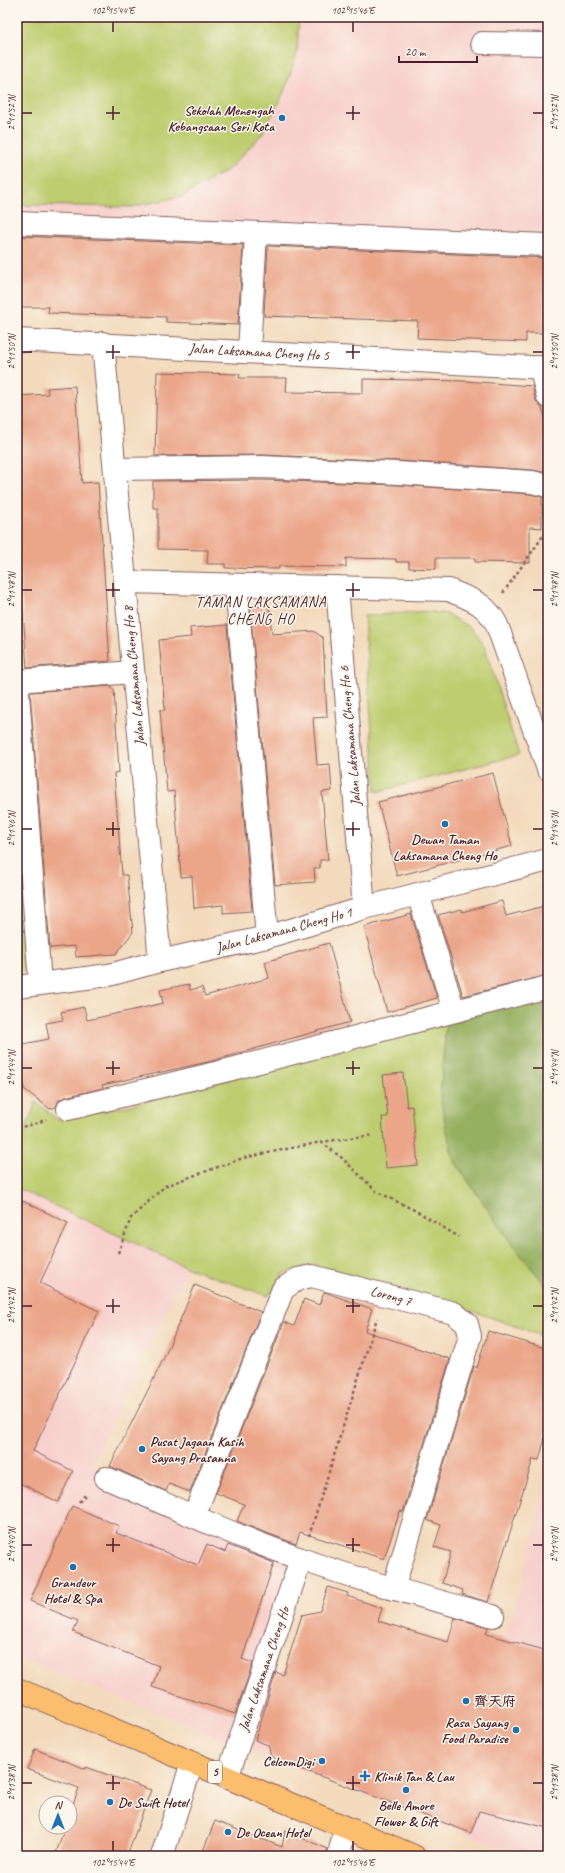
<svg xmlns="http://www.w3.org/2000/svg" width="565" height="1873" font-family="Caveat,'LXGW WenKai TC',sans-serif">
  <rect width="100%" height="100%" fill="#fbf7ec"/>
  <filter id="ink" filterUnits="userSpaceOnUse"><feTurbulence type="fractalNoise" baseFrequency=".025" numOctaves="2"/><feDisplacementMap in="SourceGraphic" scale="8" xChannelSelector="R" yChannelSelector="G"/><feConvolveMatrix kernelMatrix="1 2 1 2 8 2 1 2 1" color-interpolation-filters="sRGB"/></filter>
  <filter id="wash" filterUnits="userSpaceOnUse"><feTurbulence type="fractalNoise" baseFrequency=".012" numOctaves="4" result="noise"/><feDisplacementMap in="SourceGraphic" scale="16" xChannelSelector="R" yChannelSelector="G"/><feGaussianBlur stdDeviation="0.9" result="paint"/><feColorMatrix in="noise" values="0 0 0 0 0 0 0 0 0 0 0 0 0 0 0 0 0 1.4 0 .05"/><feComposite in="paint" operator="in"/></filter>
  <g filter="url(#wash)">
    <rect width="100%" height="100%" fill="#f3dabc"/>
    <g fill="#f7d0cc">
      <path d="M17,17H548V233L17,219Z"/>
      <path d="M17,1188L188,1268L90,1465L224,1523L310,1555L273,1669L386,1707L438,1721L410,1811L306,1772L17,1657Z"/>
      <path d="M548,1478V1856H519L454,1828L504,1639L514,1612Z"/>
    </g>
    <g fill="#bdcd6f" stroke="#84764d">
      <path d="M17,17H299L297,53L284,92L262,134L229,169L183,196L132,207L17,205Z"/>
      <path d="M427,611L447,614L471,628L484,645L519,755L376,792L364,616Z"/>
      <path d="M17,797L29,970L17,971Z"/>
      <path d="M446,1023L440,1098L453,1159L511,1243L548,1288V1338L481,1314L316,1265L284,1273L268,1296L188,1268L17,1188V1148L24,1133L36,1102L58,1120L132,1105Z"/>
    </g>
    <path fill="#96b062" stroke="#706846" d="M548,996V1288L511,1243L453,1159L440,1098L446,1023Z"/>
    <g id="blocks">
      <g fill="#eba589">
        <path d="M17,236L243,245L238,325L166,322V317L48,313L49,307H17Z"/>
        <path d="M268,246L548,258V333H526V342L417,338L418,321L264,316Z"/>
        <path d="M157,372L240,374L239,378H287L286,392L363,393V379L465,381L532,386L536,401L542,408L548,428V471L543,470V472L533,470L399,461L263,455L155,456Z"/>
        <path d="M75,386L82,483L98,482L110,661L27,668L17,531V396L48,394L47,388Z"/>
        <path d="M262,480L397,485L530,494L542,497V528L530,527V563L475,562V558H436V569L409,568V562H396V559L346,558V567L279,566V569L225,568V564H207L208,550L158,549V508H153V481Z"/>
        <path d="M269,606L272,634L314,631L323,638L327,717L313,718L317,765L330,764L332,791L322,792L328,860H320V868H314L315,882L275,885L250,607Z"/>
        <path d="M227,625L252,911L223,913V905L194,908L192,876L181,877L174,791L167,792L160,710H165L159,640L191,637L190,628Z"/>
        <path d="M111,686L112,689H114L119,772L114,773L122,875H127L133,932L116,954L76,957L75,946L50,948L30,692Z"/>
        <path d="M493,773L512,846L397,876L378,802Z"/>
        <path d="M502,901L506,916L548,905V975L463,996L438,915L462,909V912Z"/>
        <path d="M411,914L437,998L387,1012L364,927Z"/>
        <path d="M329,943L350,1022L208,1062L102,1085L103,1088L65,1097L59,1100L56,1107L50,1109L24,1089L18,1045L49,1039L46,1023L63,1020L61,1012L84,1007L87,1020L138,1009L163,1003L160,990L189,984L190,990L202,987L205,996L269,978L265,962Z"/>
        <path d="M403,1073L407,1107L412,1106L418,1165L386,1168L382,1117H388L383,1075Z"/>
        <path d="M23,1201L68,1223L40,1283L99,1311L33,1451L73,1471L58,1502L18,1482L17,1484V1213Z"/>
        <path d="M195,1285L261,1312L190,1492L169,1484L166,1491L110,1466L164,1358Z"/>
        <path d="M324,1292L372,1309L365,1331L450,1359L403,1512L400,1511L384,1559L300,1532L296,1544L256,1529L237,1521L244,1504L216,1493L284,1322L294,1326L304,1299L319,1305Z"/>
        <path d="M488,1331L548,1349V1426L539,1460L533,1459L488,1602L462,1594L463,1590L442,1583L451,1552L434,1547L441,1525L427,1520L474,1366L477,1368Z"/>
        <path d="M72,1506L119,1526L116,1533L198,1565L207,1544L225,1552L228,1545L274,1563L242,1659L253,1663L235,1714L152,1687L159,1666L73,1632L78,1621L30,1601Z"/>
        <path d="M328,1587L348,1593L347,1596L382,1608L378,1621L448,1642L455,1618L488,1627L486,1634L548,1651V1828L479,1811L471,1833L275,1759L271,1756L268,1745L255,1740L276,1672L283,1675L302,1615L320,1611Z"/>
        <path d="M35,1749L86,1769V1767L151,1790L127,1856H55L65,1827H70V1813L79,1788L27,1769Z"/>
        <path d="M215,1821L282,1847L285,1831L328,1849L327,1856H201Z"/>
      </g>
    </g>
  </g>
  <g filter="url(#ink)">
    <use href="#blocks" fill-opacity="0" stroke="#85605e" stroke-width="1"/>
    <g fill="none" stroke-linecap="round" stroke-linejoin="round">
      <g stroke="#85605e" stroke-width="24">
        <g id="minor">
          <path d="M482,43L548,44"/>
          <path d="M17,223L548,245"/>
          <path d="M17,340L548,368"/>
          <path d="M103,343L160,961"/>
          <path d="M249,351L256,233"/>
          <path d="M540,367L548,397"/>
          <path d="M115,469L262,467L398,473L532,482L548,486"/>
          <path d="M125,582L449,590C471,600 485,602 497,625L548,769"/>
          <path d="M236,585L267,937"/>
          <path d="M337,587L364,908"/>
          <path d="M17,680L40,983"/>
          <path d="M17,681L133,672"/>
          <path d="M418,894L454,1011"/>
          <path d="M17,987L109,975L160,961L267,937L364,908L548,860"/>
          <path d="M68,1109L232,1069L548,987"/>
          <path d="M106,1478C170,1506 235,1536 301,1559C364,1582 429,1598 493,1616"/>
          <path d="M194,1516L283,1289L298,1279L312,1276L454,1313L467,1324L470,1336L393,1589"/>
          <path d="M227,1778L301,1559"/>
          <path d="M162,1856L192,1763"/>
          <path d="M339,1856L345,1827"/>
        </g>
      </g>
      <g stroke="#85605e" stroke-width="24">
        <path id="major" d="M17,1689L414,1856"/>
      </g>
      <g stroke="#85605e" stroke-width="2.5" stroke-dasharray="3 3" stroke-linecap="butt">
        <path d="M503,593L548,529"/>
        <path d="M17,1128L38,1123L46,1119"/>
        <path d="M321,1142L342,1158L376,1191L418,1212L459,1237"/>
        <path d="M118,1253L131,1218L165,1186L243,1158L321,1142L373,1135"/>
        <path d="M79,1502L87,1493"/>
        <path d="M309,1536L377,1318"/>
      </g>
      <use href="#minor" stroke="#fff" stroke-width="22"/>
      <use href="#major" stroke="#fbbd6e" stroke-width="22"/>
    </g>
  </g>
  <path fill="none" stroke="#4a1f2b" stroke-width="1.5" d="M113,22V32M353,22V32M113,106V120M353,106V120M22,113H32M106,113H120M346,113H360M533,113H543M113,345V359M353,345V359M22,352H32M106,352H120M346,352H360M533,352H543M113,583V597M353,583V597M22,590H32M106,590H120M346,590H360M533,590H543M113,822V836M353,822V836M22,829H32M106,829H120M346,829H360M533,829H543M113,1061V1075M353,1061V1075M22,1068H32M106,1068H120M346,1068H360M533,1068H543M113,1299V1313M353,1299V1313M22,1306H32M106,1306H120M346,1306H360M533,1306H543M113,1538V1552M353,1538V1552M22,1545H32M106,1545H120M346,1545H360M533,1545H543M113,1776V1790M353,1776V1790M22,1783H32M106,1783H120M346,1783H360M533,1783H543M113,1841V1851M353,1841V1851"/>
  <g fill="#1f6fb2" stroke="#fbf7ec" stroke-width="1.5">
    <circle cx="282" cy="118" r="4"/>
    <circle cx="445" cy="824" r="4"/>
    <circle cx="142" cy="1449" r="4"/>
    <circle cx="73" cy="1567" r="4"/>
    <circle cx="466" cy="1701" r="4"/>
    <circle cx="516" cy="1730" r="4"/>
    <circle cx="322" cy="1761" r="4"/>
    <path d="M363 1770h4v4h4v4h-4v4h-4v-4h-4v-4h4z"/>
    <circle cx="406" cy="1790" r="4"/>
    <circle cx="110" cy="1802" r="4"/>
    <circle cx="228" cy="1832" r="4"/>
  </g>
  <g text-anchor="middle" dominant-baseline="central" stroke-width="3" stroke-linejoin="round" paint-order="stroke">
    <rect fill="#fbf7ec" stroke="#7f6065" stroke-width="1" x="208" y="1761" width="14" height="22" rx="3"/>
    <g font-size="13" font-weight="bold" fill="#4a1f2b">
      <text x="215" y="1772">5</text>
    </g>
    <g font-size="14" font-weight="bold" fill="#4a1f2b" stroke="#fbf7ec" text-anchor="start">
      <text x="274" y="110" text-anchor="end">Sekolah Menengah<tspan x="274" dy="16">Kebangsaan Seri Kota</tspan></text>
      <text x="445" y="839" text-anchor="middle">Dewan Taman<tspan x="445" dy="16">Laksamana Cheng Ho</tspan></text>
      <text x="150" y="1441">Pusat Jagaan Kasih<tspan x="150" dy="16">Sayang Prasanna</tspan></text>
      <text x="73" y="1582" text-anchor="middle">Grandeur<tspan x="73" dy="16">Hotel &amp; Spa</tspan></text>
      <text x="474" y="1701">齊天府</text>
      <text x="508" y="1722" text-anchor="end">Rasa Sayang<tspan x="508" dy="16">Food Paradise</tspan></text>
      <text x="314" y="1761" text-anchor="end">CelcomDigi</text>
      <text x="374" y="1776">Klinik Tan &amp; Lau</text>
      <text x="118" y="1802">De Swift Hotel</text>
      <text x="406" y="1805" text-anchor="middle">Belle Amore<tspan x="406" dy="16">Flower &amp; Gift</tspan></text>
      <text x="236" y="1832">De Ocean Hotel</text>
    </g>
    <g font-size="14" fill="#4a1f2b" stroke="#fbf7ec">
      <text transform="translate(259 352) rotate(3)">Jalan Laksamana Cheng Ho 5</text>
      <text transform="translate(134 676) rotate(-95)">Jalan Laksamana Cheng Ho 8</text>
      <text transform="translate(350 736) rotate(-95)">Jalan Laksamana Cheng Ho 6</text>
      <text transform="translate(284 930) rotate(-15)">Jalan Laksamana Cheng Ho 1</text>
      <text transform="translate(391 1296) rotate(15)">Lorong 7</text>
      <text transform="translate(264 1669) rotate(-71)">Jalan Laksamana Cheng Ho</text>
    </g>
    <g font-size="15" letter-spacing="1" fill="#4a1f2b" stroke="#fbf7ec">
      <text x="261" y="602">TAMAN LAKSAMANA<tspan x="261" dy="17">CHENG HO</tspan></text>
    </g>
  </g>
  <rect width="565" height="1873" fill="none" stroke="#fbf7ec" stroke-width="44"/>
  <g transform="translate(58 1815)"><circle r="19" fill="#fbf7ec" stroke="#b4a19f"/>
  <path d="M0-3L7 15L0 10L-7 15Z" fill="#1f6fb2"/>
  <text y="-6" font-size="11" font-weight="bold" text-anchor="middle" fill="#4a1f2b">N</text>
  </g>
  <path d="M399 56v6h78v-6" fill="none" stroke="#4a1f2b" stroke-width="2"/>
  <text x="405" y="56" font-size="12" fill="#4a1f2b" stroke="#fbf7ec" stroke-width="3" paint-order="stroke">20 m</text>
  <rect x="22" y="22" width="521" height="1829" fill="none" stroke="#4a1f2b" stroke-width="1.5"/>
  <g font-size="10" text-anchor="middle" fill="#4a1f2b">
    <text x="113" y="14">102°15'44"E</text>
    <text x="353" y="14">102°15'46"E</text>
    <text transform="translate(11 113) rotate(-90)" y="4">2°11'52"N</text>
    <text transform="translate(554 113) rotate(-90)" y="4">2°11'52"N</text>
    <text transform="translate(11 352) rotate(-90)" y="4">2°11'50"N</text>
    <text transform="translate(554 352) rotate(-90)" y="4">2°11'50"N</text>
    <text transform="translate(11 590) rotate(-90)" y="4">2°11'48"N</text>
    <text transform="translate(554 590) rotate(-90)" y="4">2°11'48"N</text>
    <text transform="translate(11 829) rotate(-90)" y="4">2°11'46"N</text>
    <text transform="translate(554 829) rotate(-90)" y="4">2°11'46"N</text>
    <text transform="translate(11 1068) rotate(-90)" y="4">2°11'44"N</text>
    <text transform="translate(554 1068) rotate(-90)" y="4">2°11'44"N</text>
    <text transform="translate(11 1306) rotate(-90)" y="4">2°11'42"N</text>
    <text transform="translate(554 1306) rotate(-90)" y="4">2°11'42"N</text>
    <text transform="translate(11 1545) rotate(-90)" y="4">2°11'40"N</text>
    <text transform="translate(554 1545) rotate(-90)" y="4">2°11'40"N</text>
    <text transform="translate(11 1783) rotate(-90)" y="4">2°11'38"N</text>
    <text transform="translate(554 1783) rotate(-90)" y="4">2°11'38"N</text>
    <text x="113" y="1866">102°15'44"E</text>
    <text x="353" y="1866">102°15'46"E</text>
  </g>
</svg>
